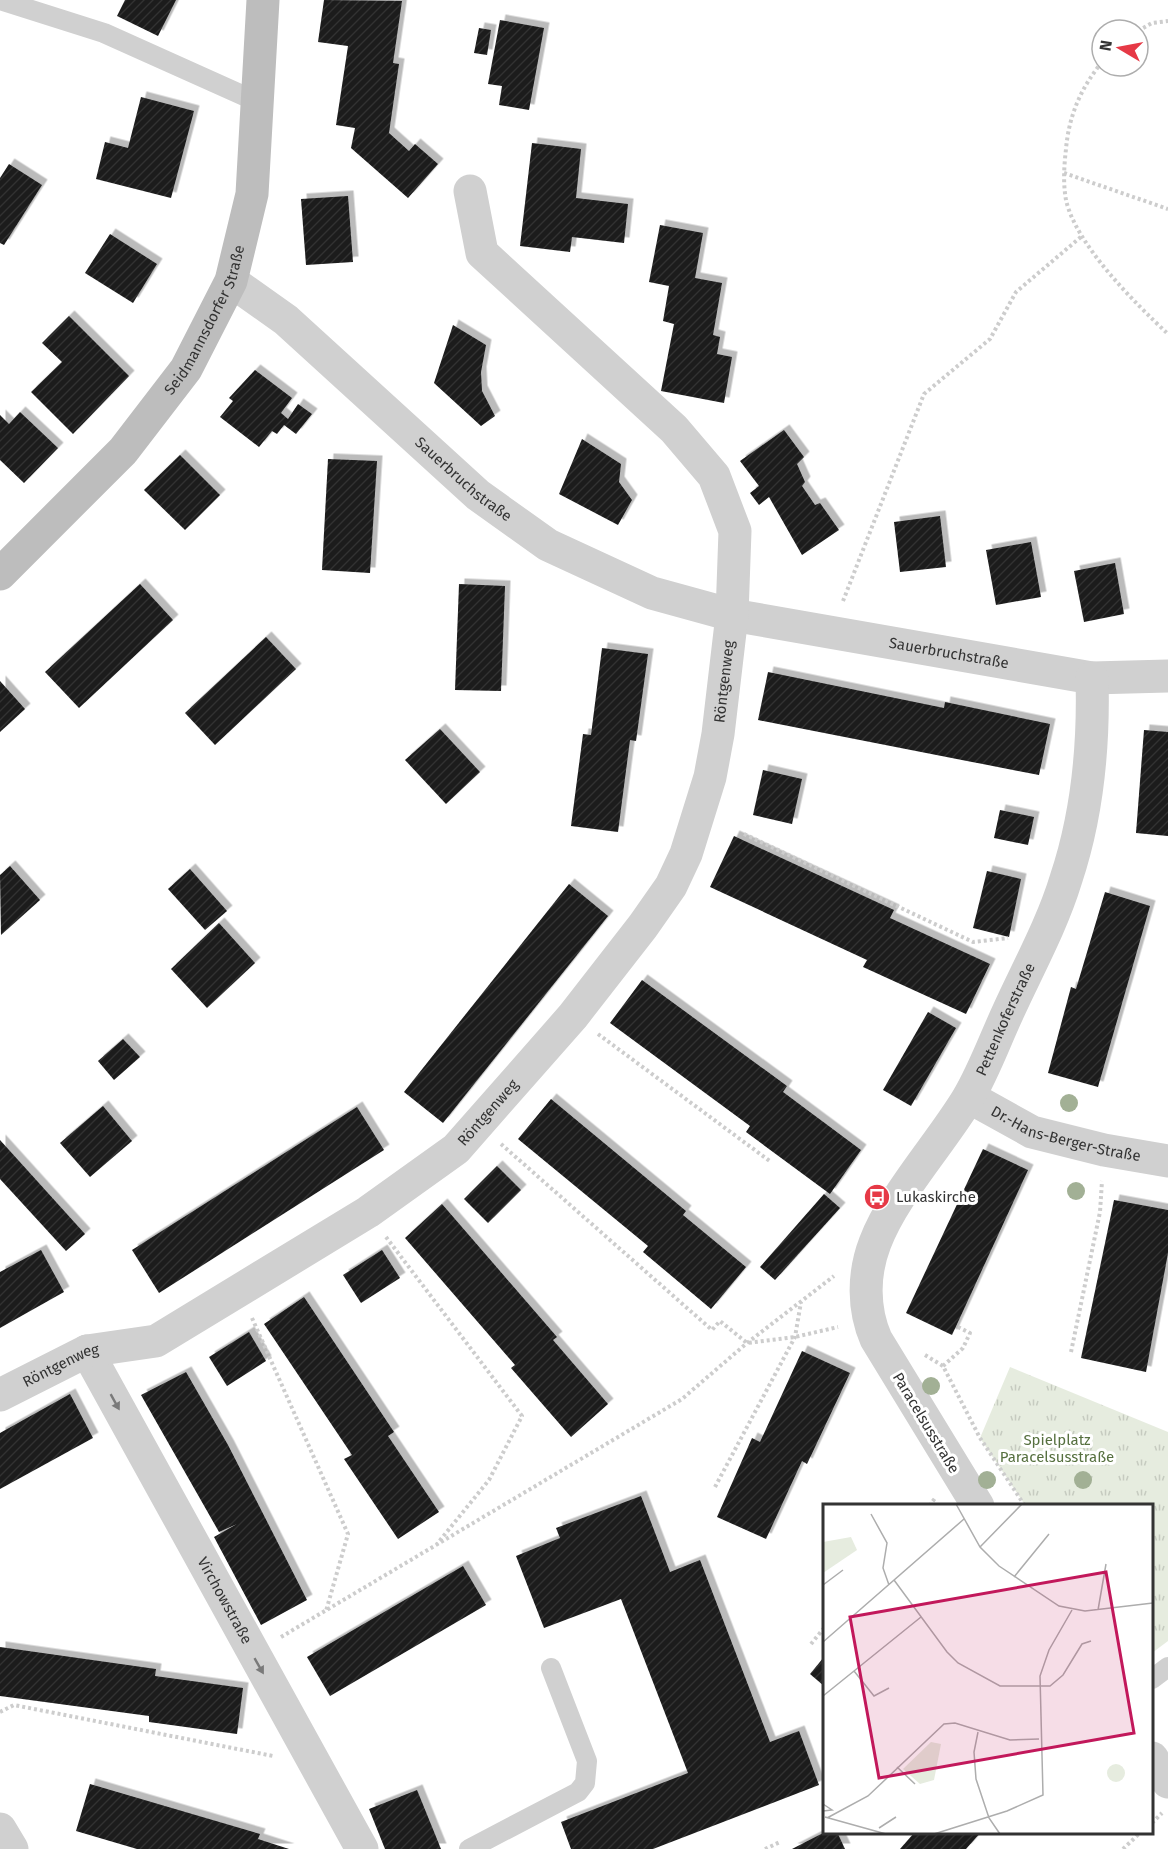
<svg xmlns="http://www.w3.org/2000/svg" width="1168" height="1849" font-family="'Fira Sans',sans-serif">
  <defs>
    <pattern id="grass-tufts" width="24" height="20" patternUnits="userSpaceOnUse" patternTransform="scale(1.5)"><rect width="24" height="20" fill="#e6ecdf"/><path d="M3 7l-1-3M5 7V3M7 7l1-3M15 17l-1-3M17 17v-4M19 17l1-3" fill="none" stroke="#c6cbc0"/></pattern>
    <pattern id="building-hatch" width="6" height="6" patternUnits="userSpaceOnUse" patternTransform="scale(1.5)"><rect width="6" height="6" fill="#1a1a1a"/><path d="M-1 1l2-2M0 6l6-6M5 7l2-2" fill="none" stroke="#333"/></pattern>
    <filter id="shadow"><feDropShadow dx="5.5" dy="-5.5" stdDeviation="0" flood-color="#0004"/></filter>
  </defs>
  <rect width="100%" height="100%" fill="#fff"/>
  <path fill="url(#grass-tufts)" d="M1010,1367L1168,1432V1641L1152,1653V1506L1025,1505L980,1438Z"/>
  <g fill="url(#building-hatch)" filter="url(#shadow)">
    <path d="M125,0H176L158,36L117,16Z"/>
    <path d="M324,0L402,1L393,63L399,64L389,133L409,151L415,144L438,164L408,198L351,148L355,128L336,125L348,46L318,42Z"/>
    <path d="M500,20L544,28L529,110L499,105L502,86L488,84Z"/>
    <path d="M479,28L491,30L487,55L474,53Z"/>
    <path d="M141,97L194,111L171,198L96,179L105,142L128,148Z"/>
    <path d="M532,143L581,149L576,198L628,204L624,243L572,237L570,252L520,246Z"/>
    <path d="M9,164L42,185L4,245L0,243V178Z"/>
    <path d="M348,196L353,262L306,265L301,199Z"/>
    <path d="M660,225L703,233L695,278L722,283L713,335L720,337L717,354L732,357L724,403L661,391L674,324L663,321L669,286L649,282Z"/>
    <path d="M110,234L157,264L133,303L85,273Z"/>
    <path d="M69,316L129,376L73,434L31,392L62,362L42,343Z"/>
    <path d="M453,325L486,345L481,372L482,391L495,416L481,426L434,383Z"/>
    <path d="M255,370L292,398L281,413L288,419L298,404L312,414L296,434L284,425L277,434L272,431L259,447L220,417L233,401L229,398Z"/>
    <path d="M20,412L58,448L24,483L0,460V415L9,424Z"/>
    <path d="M784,430L804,457L797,464L805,482L802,486L815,505L820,503L839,530L802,555L769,497L759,505L750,493L759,486L740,461Z"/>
    <path d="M582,439L621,464L619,482L632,500L618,525L559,494Z"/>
    <path d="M180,455L220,495L185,530L144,490Z"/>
    <path d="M328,459L377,461L370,573L322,570Z"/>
    <path d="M940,516L946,567L900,572L894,522Z"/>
    <path d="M1031,542L1041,597L996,605L986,550Z"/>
    <path d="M1115,563L1124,614L1084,622L1074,571Z"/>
    <path d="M140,584L173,620L79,708L45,672Z"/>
    <path d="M459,584L505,586L501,691L455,690Z"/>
    <path d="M266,637L296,669L215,745L185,713Z"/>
    <path d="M602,648L648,654L636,741L630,740L618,832L571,826L583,734L591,735Z"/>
    <path d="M768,672L944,708L945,702L1050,724L1039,775L758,720Z"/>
    <path d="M0,681L25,709L0,732Z"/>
    <path d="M440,729L480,772L446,804L405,760Z"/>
    <path d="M1144,730L1168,732V836L1136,833Z"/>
    <path d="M763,770L802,779L792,824L753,815Z"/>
    <path d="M1000,810L1034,817L1028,845L994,838Z"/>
    <path d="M734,836L894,910L890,918L990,964L966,1014L863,967L867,960L710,887Z"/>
    <path d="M10,866L40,900L1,935L0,875Z"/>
    <path d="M190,869L227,911L205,930L168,889Z"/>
    <path d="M987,871L1021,879L1009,937L973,928Z"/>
    <path d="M569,884L608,916L443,1123L404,1092Z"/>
    <path d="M1105,892L1150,906L1098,1087L1048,1073L1071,987L1076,989Z"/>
    <path d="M219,923L255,963L207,1008L171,969Z"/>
    <path d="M642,980L787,1086L783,1092L861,1150L830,1194L746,1132L750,1126L610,1023Z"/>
    <path d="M928,1012L956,1028L911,1106L883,1090Z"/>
    <path d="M123,1039L140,1057L114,1080L98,1061Z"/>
    <path d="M551,1099L686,1211L683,1215L746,1267L711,1309L643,1252L648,1246L518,1139Z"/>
    <path d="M103,1106L132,1141L90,1177L60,1143Z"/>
    <path d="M357,1107L384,1150L159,1293L132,1250Z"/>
    <path d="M0,1140L85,1234L66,1251L0,1179Z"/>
    <path d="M983,1149L1028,1170L952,1335L906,1313Z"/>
    <path d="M497,1166L521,1190L488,1223L464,1199Z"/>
    <path d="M824,1194L840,1208L775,1280L760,1267Z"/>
    <path d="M1114,1200L1168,1210V1253L1146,1372L1081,1358Z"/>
    <path d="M442,1204L557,1337L553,1340L608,1404L571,1437L511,1368L515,1365L405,1238Z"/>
    <path d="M41,1250L64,1292L0,1328V1272Z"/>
    <path d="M382,1250L400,1278L361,1303L343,1275Z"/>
    <path d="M304,1297L394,1432L388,1436L439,1512L398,1539L344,1459L352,1455L264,1324Z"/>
    <path d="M249,1332L266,1361L227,1386L209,1357Z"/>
    <path d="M802,1351L850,1373L807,1464L802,1461L766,1539L717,1517L752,1438L760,1442Z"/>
    <path d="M186,1372L228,1445L307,1600L261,1625L214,1537L237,1524L219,1532L141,1395Z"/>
    <path d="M70,1394L93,1438L0,1489V1433Z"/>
    <path d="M641,1496L670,1572L700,1560L770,1742L799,1731L819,1785L653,1849H571L561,1822L688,1773L621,1599L544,1628L516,1556L560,1538L556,1528Z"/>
    <path d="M463,1566L486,1605L330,1696L307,1657Z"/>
    <path d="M0,1647L156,1669L155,1676L243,1688L237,1734L149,1722V1716L0,1696Z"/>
    <path d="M824,1657V1686L810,1674Z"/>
    <path d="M90,1784L260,1834L258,1839L289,1849H137L76,1831Z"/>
    <path d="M417,1790L441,1849H385L369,1809Z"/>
    <path d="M825,1832H837L845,1849H792Z"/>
    <path d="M915,1832H981L966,1849H900Z"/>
  </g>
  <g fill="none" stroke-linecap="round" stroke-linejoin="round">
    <g stroke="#cdcdcd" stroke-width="4" stroke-dasharray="3 3" stroke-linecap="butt">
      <path d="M1138,31L1152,23L1168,21"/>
      <path d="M1102,62C1081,88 1069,115 1066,149C1064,166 1063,183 1066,200C1076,245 1135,303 1168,334"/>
      <path d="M1064,173L1168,209"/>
      <path d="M843,601L924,394L990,339L1016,292L1082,236"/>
      <path d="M744,834L973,942L1008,938"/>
      <path d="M598,1034L771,1162"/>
      <path d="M501,1144L712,1330L720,1321L747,1343L795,1337L838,1327"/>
      <path d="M386,1237L522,1416L489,1480L437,1544"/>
      <path d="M252,1318L348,1534L326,1611"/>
      <path d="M1071,1352L1100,1212L1102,1181"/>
      <path d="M925,1355L943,1366L980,1438L1025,1506"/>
      <path d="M943,1366L963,1348L970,1333L956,1326"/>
      <path d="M715,1487L795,1337L801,1302"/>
      <path d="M929,1506L936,1497"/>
      <path d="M281,1637L682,1399L747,1343L834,1276"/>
      <path d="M811,1644L824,1628"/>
      <path d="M0,1712L14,1705L273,1756"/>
      <path d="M1152,1823L1162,1813"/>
      <path d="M892,1833L893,1832"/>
      <path d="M765,1849L780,1842"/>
      <path d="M1123,1849L1141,1832"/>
    </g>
    <g stroke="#d0d0d0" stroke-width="20">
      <path d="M0,0L104,33L258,102"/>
      <path d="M1152,1679L1168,1667"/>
      <path d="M469,1849L578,1792L585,1783L587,1761L551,1668"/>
    </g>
    <g stroke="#d0d0d0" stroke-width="33">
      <path id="s1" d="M231,281L286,320L478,495L548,545L652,593L732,615L1092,678L1168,676"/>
      <path id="s2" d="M969,1097L1032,1132L1104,1150L1168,1161"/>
      <path id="s3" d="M87,1351L362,1849"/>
      <path id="s4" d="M0,1395L87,1351L156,1341L368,1212L456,1149L573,1016L643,926L671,886L686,854L710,777L718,734L732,615L735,531L714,476L674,429L482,253L470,191"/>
      <path id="s5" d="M978,1506L876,1339C863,1309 863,1274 875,1243C893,1195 941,1143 968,1098C984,1071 995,1040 1008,1012C1028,968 1052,925 1066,879C1088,813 1094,747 1092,678"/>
      <path d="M1152,1758L1168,1782"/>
      <path d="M0,1829L12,1849"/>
    </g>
    <path stroke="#bdbdbd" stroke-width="33" id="s6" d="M0,574L123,451L186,369L231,281L252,194L263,0"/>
  </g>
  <g fill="#a2b095">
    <circle cx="1069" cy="1103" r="9"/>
    <circle cx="1076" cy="1191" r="9"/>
    <circle cx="931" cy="1386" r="9"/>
    <circle cx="987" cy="1480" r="9"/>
    <circle cx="1083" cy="1480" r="9"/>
  </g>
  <defs><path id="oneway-solid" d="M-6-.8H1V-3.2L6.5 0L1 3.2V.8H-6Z" transform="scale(1.5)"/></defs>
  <g fill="#7a7a7a">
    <use href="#oneway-solid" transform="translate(115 1402) rotate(61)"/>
    <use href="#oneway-solid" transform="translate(259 1666) rotate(60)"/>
  </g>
  <defs>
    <g id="bus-disc" transform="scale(1.35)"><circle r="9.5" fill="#e63946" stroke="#fff"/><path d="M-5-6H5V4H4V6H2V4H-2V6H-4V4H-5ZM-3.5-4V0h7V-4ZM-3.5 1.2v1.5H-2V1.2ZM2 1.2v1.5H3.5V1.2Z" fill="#fff"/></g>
  </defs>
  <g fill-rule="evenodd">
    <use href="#bus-disc" x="877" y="1197"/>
  </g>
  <g text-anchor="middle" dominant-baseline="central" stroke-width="6" stroke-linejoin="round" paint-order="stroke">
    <g font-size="15" fill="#333" stroke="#fff">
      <text stroke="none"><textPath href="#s6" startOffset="330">Seidmannsdorfer Straße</textPath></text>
      <text stroke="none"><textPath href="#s1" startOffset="306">Sauerbruchstraße</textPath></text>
      <text stroke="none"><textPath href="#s1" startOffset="831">Sauerbruchstraße</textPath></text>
      <text stroke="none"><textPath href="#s4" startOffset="1076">Röntgenweg</textPath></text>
      <text stroke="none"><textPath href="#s5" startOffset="554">Pettenkoferstraße</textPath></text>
      <text stroke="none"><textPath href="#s4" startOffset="572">Röntgenweg</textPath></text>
      <text stroke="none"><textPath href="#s2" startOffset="105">Dr.-Hans-Berger-Straße</textPath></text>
      <text stroke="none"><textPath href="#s4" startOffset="68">Röntgenweg</textPath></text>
      <text transform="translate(926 1423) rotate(59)">Paracelsusstraße</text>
      <text stroke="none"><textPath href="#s3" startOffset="285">Virchowstraße</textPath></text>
    </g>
    <g font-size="15" fill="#333" stroke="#fff" text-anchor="start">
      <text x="896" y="1197">Lukaskirche</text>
    </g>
    <g font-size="15" fill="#56703f" stroke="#fff">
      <text x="1057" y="1440">Spielplatz<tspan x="1057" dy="17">Paracelsusstraße</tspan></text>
    </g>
  </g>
  <g transform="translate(823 1504)">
    <rect width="330" height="330" fill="#fff"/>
    <path d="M108,238L118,240L111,276L97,280L80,265Z" fill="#e6ecdf"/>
    <path d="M28,33L34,46L0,69V38Z" fill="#e6ecdf"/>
    <path d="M284 269a9 9 0 1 1 18 0a9 9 0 1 1-18 0Z" fill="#e6ecdf"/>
    <path fill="none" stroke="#adadad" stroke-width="1.5" d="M133,0L157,43L176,62L236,102L262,107L330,99M48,10L64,39L60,64L66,81M157,43L199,0M191,73L226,30M71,76L124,148L135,159L177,182H227L240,171L259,140L268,137M0,81L20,66M275,106L283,60M0,138L141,15M31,167L51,192L66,184M0,192L98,113M155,228L151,248L153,275L166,314L177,330M74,263L92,280M0,300L9,306L0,307M2,313L63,330M4,314L45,292L121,220L132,219L187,236L216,235M56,324L73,313M111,330L184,307L220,291L217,172L226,146L249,106"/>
    <path fill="#c2185b" fill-opacity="0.15" stroke="#c2185b" stroke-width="3" d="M283,68L311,229L56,274L27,113Z"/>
    <rect width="330" height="330" fill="none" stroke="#333" stroke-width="3"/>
  </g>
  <g transform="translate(1120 48) rotate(280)"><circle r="28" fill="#ffffff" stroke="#adadad" stroke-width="1.5"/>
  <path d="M0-4.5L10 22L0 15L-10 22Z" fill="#e63946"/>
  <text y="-9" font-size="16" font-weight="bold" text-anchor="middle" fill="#333333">N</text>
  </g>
</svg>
